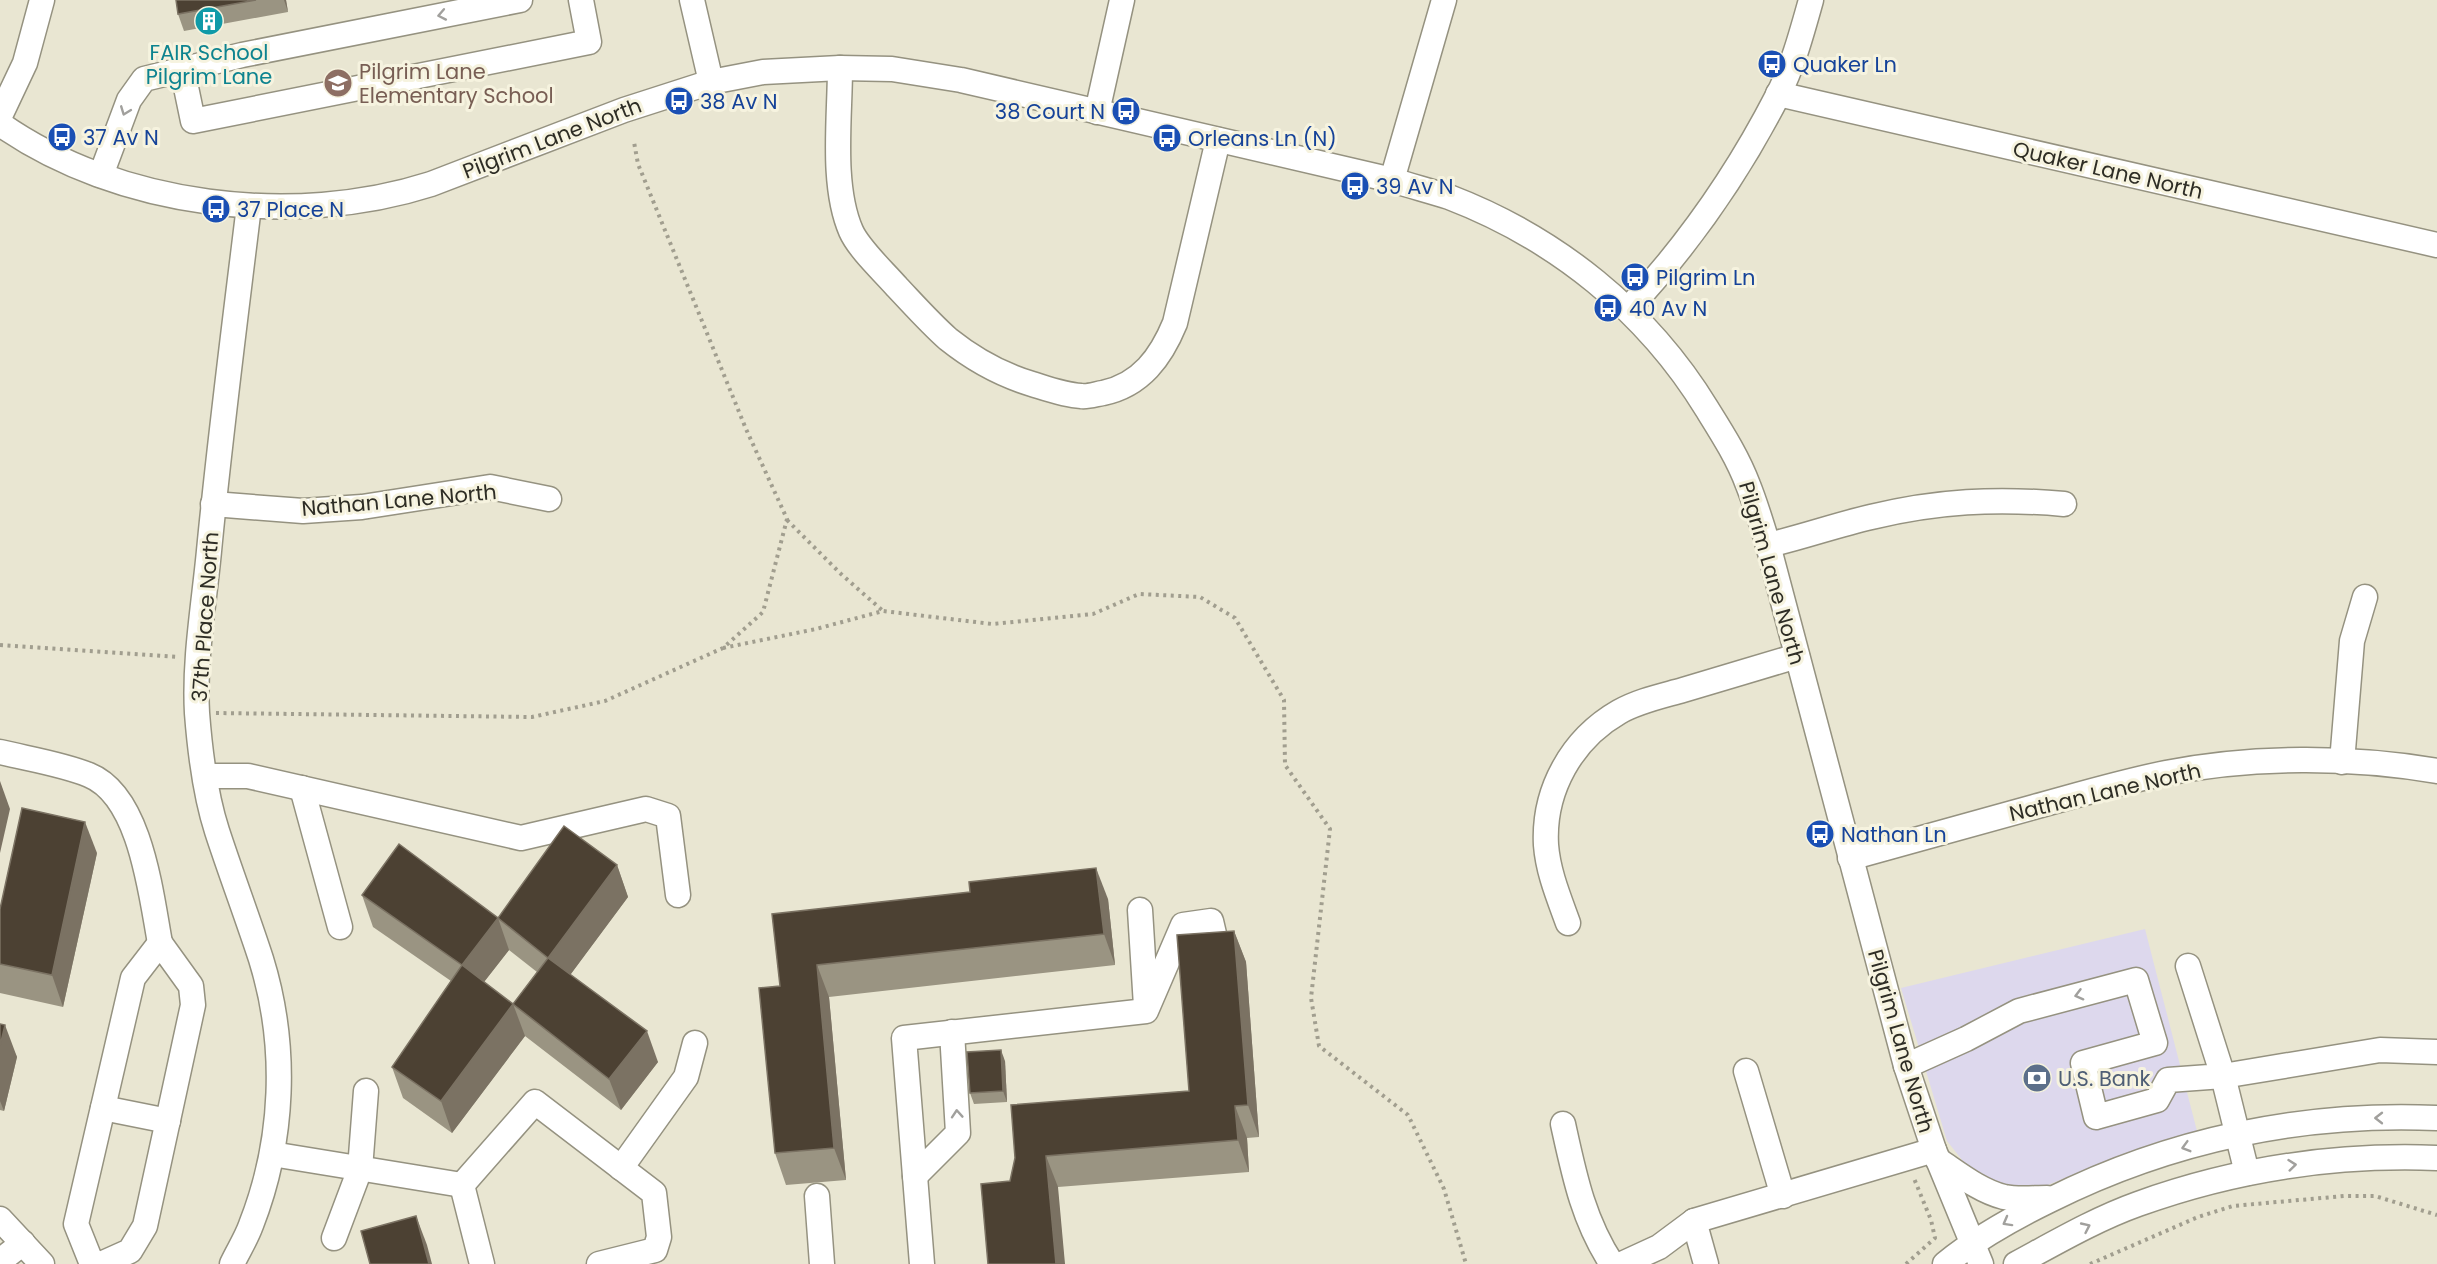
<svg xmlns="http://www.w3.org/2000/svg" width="2437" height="1264" font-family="Poppins,sans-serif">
  <rect width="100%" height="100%" fill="#e9e6d2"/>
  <path fill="#ddd8ed" d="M2145,929L2197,1131L2114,1158L2033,1191L2006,1190L1974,1175L1947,1141L1901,988Z"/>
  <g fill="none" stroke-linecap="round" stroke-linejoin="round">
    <g stroke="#959280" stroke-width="27">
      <g id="minor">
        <path d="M692,0L711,82"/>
        <path d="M182,68L193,121L589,42L581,0"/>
        <path d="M840,68C840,117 831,185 851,231C859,249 883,271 897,287C914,305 930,323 948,339C973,359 1002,375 1032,384C1048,389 1064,395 1081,396C1088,397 1096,394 1103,393C1141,385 1161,357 1175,323L1218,140"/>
        <path d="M1778,94L2437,245"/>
        <path d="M1097,112L1122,0"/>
        <path d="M0,116L25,63L42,0"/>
        <path d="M0,124C118,207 294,228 431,184L624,110L711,82L763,72L840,68L892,69L961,80L1392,180C1411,186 1430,191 1449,197C1556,238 1647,311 1707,409C1722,433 1738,458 1748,485C1756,505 1762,525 1768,545L1906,1066L1934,1150L1981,1264"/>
        <path d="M101,175L129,100L144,79L242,55L520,0"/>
        <path d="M1392,180L1444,0"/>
        <path d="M1628,309C1688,245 1738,173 1778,95C1793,66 1802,32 1811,0"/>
        <path d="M213,504L303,511L362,507L490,487L549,499"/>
        <path d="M1768,545C1803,537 1836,525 1871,517C1937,501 1996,498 2064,504"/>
        <path d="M0,752C29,759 62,764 89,775C141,796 151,895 160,943"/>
        <path d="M2342,762L2352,641L2365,597"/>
        <path d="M205,776H248L521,838L646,809L668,816L678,895"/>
        <path d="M302,788L340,927"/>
        <path d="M1850,858C1911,841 1973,824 2034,807C2078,795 2121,782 2166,773C2252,756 2351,756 2437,771"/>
        <path d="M1140,910L1146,1006"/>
        <path d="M1568,923C1559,898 1548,872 1546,845C1543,790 1572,739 1619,712C1638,701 1662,696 1683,690C1721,679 1759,667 1797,656"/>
        <path d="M1906,1066L1966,1039L2019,1011L2136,980L2155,1043L2083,1063L2096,1117L2157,1100L2168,1080L2223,1076L2188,966"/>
        <path d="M1746,1071L1783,1196"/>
        <path d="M103,1108L168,1121"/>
        <path d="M1563,1124C1574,1174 1583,1220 1612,1264"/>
        <path d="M272,1154L462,1185"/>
        <path d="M1938,1160C1959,1174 1980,1191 2004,1197C2018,1200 2033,1198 2047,1198"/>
        <path d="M621,1168L686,1077L695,1043"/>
        <path d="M2247,1173L2223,1076L2380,1050L2437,1052"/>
        <path d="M915,1176L958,1133L952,1032"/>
        <path d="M462,1185L535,1102L654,1193L659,1237L655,1250L599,1264"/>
        <path d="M462,1185L482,1264"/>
        <path d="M817,1196L822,1264"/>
        <path d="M0,1219L42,1264"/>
        <path d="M1694,1221L1706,1264"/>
        <path d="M334,1238L360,1169L366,1091"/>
        <path d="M0,1261L23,1243"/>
        <path d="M92,1264L76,1224L133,978L160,943L191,986L193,1005L145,1226L130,1251L101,1264"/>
        <path d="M232,1264C238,1251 246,1239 251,1225C284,1141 288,1046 261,959C247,916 231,874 217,831C205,794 200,752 197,713C194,660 204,604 209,551C220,436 235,321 249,206"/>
        <path d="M922,1264L904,1038L1146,1011L1183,925L1211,921L1218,951"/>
        <path d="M1622,1264L1659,1247L1694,1221L1934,1150"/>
        <path d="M1945,1264C1977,1238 2013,1218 2050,1200C2170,1140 2302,1112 2437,1118"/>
        <path d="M2016,1264C2055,1243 2096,1219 2138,1204C2235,1169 2335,1154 2437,1158"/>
      </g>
    </g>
    <g stroke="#a19e8f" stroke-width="4" stroke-dasharray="3 4.5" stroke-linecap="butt">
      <path d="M787,520L841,574L883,611"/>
      <path d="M0,645L179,657"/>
      <path d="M723,648L816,629L883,611L992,624L1093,614L1139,594L1200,597L1235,618L1284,700L1285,765L1330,829L1311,998L1319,1046L1408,1115L1444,1189L1466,1264"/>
      <path d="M216,713L532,717L605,701L723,648L763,612L787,519L746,429L638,164L634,142"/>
      <path d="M1906,1264L1935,1238L1931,1220L1913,1176"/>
      <path d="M2090,1264L2198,1217L2233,1206L2344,1196H2375L2437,1215"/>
    </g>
    <use href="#minor" stroke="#fff" stroke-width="24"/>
  </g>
  <g fill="#9a9482" fill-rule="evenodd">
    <path d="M176,0H286L288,12L184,31L178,14Z"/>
    <path d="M97,853L63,1007L0,993V909Z"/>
    <path d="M617,865L628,897L570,975L658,1062L621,1110L525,1036L452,1133L403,1098L392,1067L451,981L373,927L362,895L498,918ZM509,950L537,972L513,1004L484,982Z"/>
    <path d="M1108,899L1115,965L829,997L846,1180L786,1185L775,1153L780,986L772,914Z"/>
    <path d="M1234,931L1246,962L1259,1137L1247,1138L1249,1172L1058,1187L1010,1181L1015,1158L1189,1091Z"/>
    <path d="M0,1024L17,1057L4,1111L0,1110Z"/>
    <path d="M1005,1061L1007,1102L974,1104L970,1093Z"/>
  </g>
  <g fill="#7b7263">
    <path d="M284,0H286L288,12Z"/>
    <path d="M0,781L10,809L0,853Z"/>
    <path d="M85,822L97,853L63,1007L52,975Z"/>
    <path d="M617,865L628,897L559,990L548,958Z"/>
    <path d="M1096,868L1108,899L1115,965L1104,934Z"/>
    <path d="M498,918L509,950L473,996L462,965Z"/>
    <path d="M1234,931L1246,962L1259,1137L1248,1105Z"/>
    <path d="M817,965L829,997L846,1180L834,1148Z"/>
    <path d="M513,1004L525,1036L452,1133L441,1101Z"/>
    <path d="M5,1025L17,1057L4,1111L0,1101V1046Z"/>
    <path d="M647,1031L658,1062L621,1110L609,1079Z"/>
    <path d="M1001,1050L1005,1061L1007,1102L1003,1091Z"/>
    <path d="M1235,1106L1247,1138L1249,1172L1238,1140Z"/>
    <path d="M1046,1156L1058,1187L1065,1264H1056Z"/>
    <path d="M416,1216L427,1245L432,1264H429Z"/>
  </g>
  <g fill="#4c4133" stroke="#7b7263" stroke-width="1.5">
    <path d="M176,0H256L178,14Z"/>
    <path d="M22,808L85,822L52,975L0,964V909Z"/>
    <path d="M564,826L617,865L548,958L498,918Z"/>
    <path d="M399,844L498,918L462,965L362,895Z"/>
    <path d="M1096,868L1104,934L817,965L834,1148L775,1153L759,988L780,986L772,914L970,892L969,882Z"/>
    <path d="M1234,931L1248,1105L1235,1106L1238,1140L1046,1156L1056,1264H988L981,1184L1010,1181L1015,1158L1011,1105L1189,1091L1177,935Z"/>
    <path d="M548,958L647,1031L609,1079L513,1004Z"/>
    <path d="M462,965L513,1004L441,1101L392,1067Z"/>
    <path d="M0,1024L5,1025L0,1046Z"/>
    <path d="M1001,1050L1003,1091L970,1093L967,1052Z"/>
    <path d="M416,1216L429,1264H370L361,1231Z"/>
  </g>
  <defs><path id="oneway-chevron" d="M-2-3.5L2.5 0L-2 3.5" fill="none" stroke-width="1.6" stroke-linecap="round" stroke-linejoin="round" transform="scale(1.5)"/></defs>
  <g stroke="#a1a09d">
    <use href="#oneway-chevron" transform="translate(442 15) rotate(169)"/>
    <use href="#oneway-chevron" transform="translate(125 111) rotate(111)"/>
    <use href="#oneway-chevron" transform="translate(2079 995) rotate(165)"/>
    <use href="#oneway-chevron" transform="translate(957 1114) rotate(-94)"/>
    <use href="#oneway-chevron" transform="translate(2379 1118) rotate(180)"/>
    <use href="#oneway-chevron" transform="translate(2186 1147) rotate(164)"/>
    <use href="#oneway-chevron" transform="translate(2292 1165) rotate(-6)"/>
    <use href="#oneway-chevron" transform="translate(2007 1222) rotate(151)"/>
    <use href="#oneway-chevron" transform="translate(2086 1227) rotate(-25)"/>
  </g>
  <defs>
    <g id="building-disc" transform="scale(1.5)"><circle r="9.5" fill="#0f9aa8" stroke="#f6f3df"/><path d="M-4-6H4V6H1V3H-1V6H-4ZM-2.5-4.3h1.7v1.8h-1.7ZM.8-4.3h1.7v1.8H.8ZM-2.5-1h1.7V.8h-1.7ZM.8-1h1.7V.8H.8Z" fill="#fff"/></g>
    <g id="bus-disc" transform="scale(1.5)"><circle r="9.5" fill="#1a4fb4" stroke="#f6f3df"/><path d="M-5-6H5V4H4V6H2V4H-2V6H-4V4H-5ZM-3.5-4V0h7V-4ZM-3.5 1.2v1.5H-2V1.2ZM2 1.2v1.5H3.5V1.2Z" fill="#fff"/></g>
    <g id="school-disc" transform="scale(1.5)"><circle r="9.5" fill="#8d6e63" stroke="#f6f3df"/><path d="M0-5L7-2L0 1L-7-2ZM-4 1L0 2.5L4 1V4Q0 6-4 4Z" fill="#fff"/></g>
    <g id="bank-disc" transform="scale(1.5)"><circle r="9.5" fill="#5c6f8a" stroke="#f6f3df"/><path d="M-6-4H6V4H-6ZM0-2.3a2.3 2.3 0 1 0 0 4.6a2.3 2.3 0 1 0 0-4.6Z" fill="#fff"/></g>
  </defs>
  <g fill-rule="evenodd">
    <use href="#building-disc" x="209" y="21"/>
    <use href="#bus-disc" x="1772" y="64"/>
    <use href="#school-disc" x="338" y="83"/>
    <use href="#bus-disc" x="679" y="101"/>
    <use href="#bus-disc" x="1126" y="111"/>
    <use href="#bus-disc" x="62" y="137"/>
    <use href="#bus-disc" x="1167" y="138"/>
    <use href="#bus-disc" x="1355" y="186"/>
    <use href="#bus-disc" x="216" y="209"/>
    <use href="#bus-disc" x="1635" y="277"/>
    <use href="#bus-disc" x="1608" y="308"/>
    <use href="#bus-disc" x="1820" y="834"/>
    <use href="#bank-disc" x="2037" y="1078"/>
  </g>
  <g text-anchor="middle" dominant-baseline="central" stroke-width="6" stroke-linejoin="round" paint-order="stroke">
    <g font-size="21" fill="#0d838f" stroke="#f6f3df">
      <text x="209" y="52">FAIR School<tspan x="209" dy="24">Pilgrim Lane</tspan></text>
    </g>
    <g font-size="21" fill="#164399" stroke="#f6f3df" text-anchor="start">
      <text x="1793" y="64">Quaker Ln</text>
      <text x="700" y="101">38 Av N</text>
      <text x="1105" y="111" text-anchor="end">38 Court N</text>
      <text x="83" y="137">37 Av N</text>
      <text x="1188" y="138">Orleans Ln (N)</text>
      <text x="1376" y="186">39 Av N</text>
      <text x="237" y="209">37 Place N</text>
      <text x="1656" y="277">Pilgrim Ln</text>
      <text x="1629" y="308">40 Av N</text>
      <text x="1841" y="834">Nathan Ln</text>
    </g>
    <g font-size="21" fill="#785e54" stroke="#f6f3df" text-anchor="start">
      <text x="359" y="71">Pilgrim Lane<tspan x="359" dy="24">Elementary School</tspan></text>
    </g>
    <g font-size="21" fill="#2e2d25" stroke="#f6f3df">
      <text transform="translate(552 138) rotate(-21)">Pilgrim Lane North</text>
      <text transform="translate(2108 170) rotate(13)">Quaker Lane North</text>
      <text transform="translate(399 500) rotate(-5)">Nathan Lane North</text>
      <text transform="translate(1772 573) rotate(74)">Pilgrim Lane North</text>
      <text transform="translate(205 617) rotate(-86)">37th Place North</text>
      <text transform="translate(2105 792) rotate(-13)">Nathan Lane North</text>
      <text transform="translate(1901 1041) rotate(74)">Pilgrim Lane North</text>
    </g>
    <g font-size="21" fill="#4e5e75" stroke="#f6f3df" text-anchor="start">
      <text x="2058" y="1078">U.S. Bank</text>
    </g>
  </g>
</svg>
